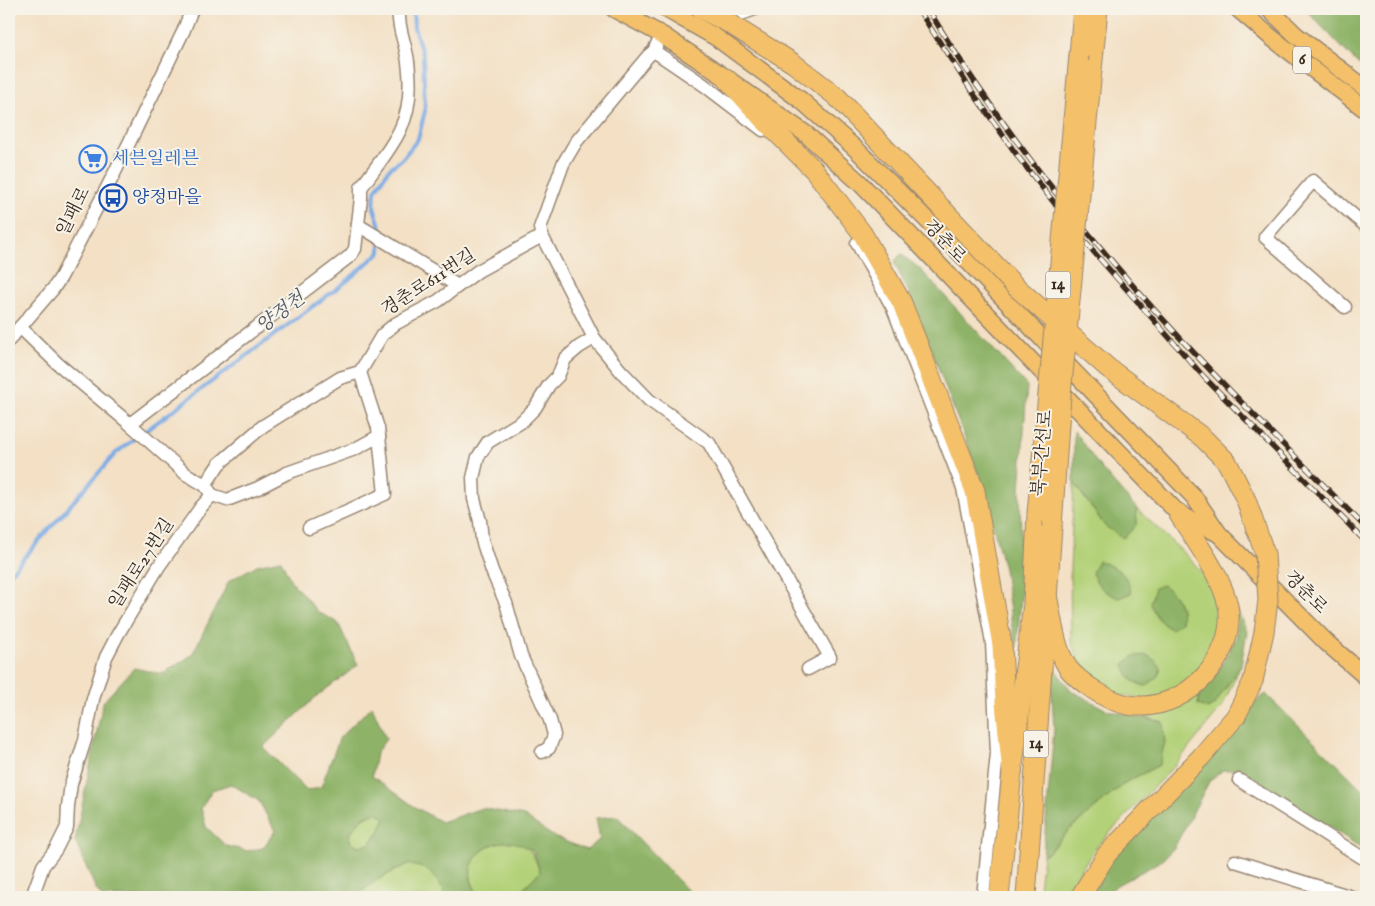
<svg xmlns="http://www.w3.org/2000/svg" width="1375" height="906" font-family="'IM FELL English','Noto Serif KR',serif">
  <rect width="100%" height="100%" fill="#f7f3e8"/>
  <filter id="ink" filterUnits="userSpaceOnUse"><feTurbulence type="fractalNoise" baseFrequency=".02" numOctaves="2"/><feDisplacementMap in="SourceGraphic" scale="10" xChannelSelector="R" yChannelSelector="G"/><feConvolveMatrix kernelMatrix="1 2 1 2 8 2 1 2 1" color-interpolation-filters="sRGB"/></filter>
  <filter id="wash" filterUnits="userSpaceOnUse"><feTurbulence type="fractalNoise" baseFrequency=".0096" numOctaves="4" result="noise"/><feDisplacementMap in="SourceGraphic" scale="20" xChannelSelector="R" yChannelSelector="G"/><feGaussianBlur stdDeviation="1.12" result="paint"/><feColorMatrix in="noise" values="0 0 0 0 0 0 0 0 0 0 0 0 0 0 0 0 0 1.4 0 .05"/><feComposite in="paint" operator="in"/></filter>
  <g filter="url(#wash)">
    <rect width="100%" height="100%" fill="#f3e0c5"/>
    <g fill="#b3d178" stroke="#777e4b">
      <path d="M1074,483L1105,526L1137,523L1136,508L1189,558L1214,586L1223,611L1225,637L1195,682L1150,701L1119,695L1092,678L1079,662L1071,642L1070,569Z"/>
      <path d="M1241,665L1222,707L1175,765L1098,845L1070,885L1065,897H1038L1043,855L1049,852L1069,830L1126,782L1159,765L1163,722L1145,717L1168,711L1199,695L1198,705H1214Z"/>
      <path d="M377,811L385,818L380,831L370,844L358,846L350,841C350,825 364,817 377,811Z"/>
      <path d="M497,841C527,841 530,845 540,872C515,897 518,897 482,897C470,887 466,868 477,855C482,850 491,846 497,841Z"/>
      <path d="M408,864L427,869L444,889L443,897H358V894L377,880Z"/>
    </g>
    <g fill="#8eb368" stroke="#646e43" fill-rule="evenodd">
      <path d="M1305,9H1366V69L1356,62Z"/>
      <path d="M901,254L920,269L1027,386L1020,490L1022,586L1016,654L1004,569L983,486L912,299L894,262Z"/>
      <path d="M1074,431L1100,467L1136,508L1137,523L1130,532L1123,538L1105,526L1074,483Z"/>
      <path d="M281,560L291,581L318,612L338,623L358,665L317,696L263,747L307,791L321,787L340,737L372,706L386,739L376,753L372,776L415,807L441,822L482,808L524,816L554,837L587,850L600,839L596,818L617,816L690,893L691,897H509L518,893L540,872C538,866 536,855 532,850C530,849 527,848 525,847C492,827 450,869 482,897H443L444,889L427,869L408,864L377,880L358,894V897H102L96,889L75,841L103,702L134,668L162,674L192,655L229,581L257,565ZM231,784L259,801L275,831L263,848L247,851L226,846L206,827L201,808L212,790ZM376,812L385,818L380,831L370,844L358,846L350,841V833L362,818Z"/>
      <path d="M1098,561C1116,567 1128,573 1131,593L1119,598C1104,592 1099,588 1092,573Z"/>
      <path d="M1162,585C1175,592 1184,607 1181,622L1171,629C1159,623 1155,615 1150,603L1155,588Z"/>
      <path d="M1236,608L1247,631L1241,665L1214,705L1208,709L1198,705L1199,695L1220,668L1237,635Z"/>
      <path d="M1147,655L1157,662L1161,669L1158,676L1147,686C1135,686 1126,676 1124,664L1134,656Z"/>
      <path d="M1050,664L1072,691L1107,710L1163,722L1165,742L1159,765L1126,782L1069,830L1049,852L1043,855L1054,730Z"/>
      <path d="M1266,694L1366,793V851L1242,769L1223,770L1210,780L1174,848L1161,861L1117,885L1104,897H1091L1113,855L1206,760L1253,703Z"/>
    </g>
    <g fill="none" stroke-linecap="round" stroke-linejoin="round">
      <g stroke="#7aabe5" stroke-width="4">
        <path d="M144,432L347,281L380,252L381,229L374,208L375,191L389,169L402,159L418,139L425,111L423,55L414,28L413,9"/>
        <path d="M9,575L116,453L138,436"/>
      </g>
    </g>
  </g>
  <g filter="url(#ink)">
    <g fill="none" stroke-linecap="round" stroke-linejoin="round">
      <g stroke="#978572" stroke-width="15">
        <g id="minor">
          <path d="M725,9L738,15L755,9"/>
          <path d="M654,51L704,85L763,130"/>
          <path d="M358,225L458,286"/>
          <path d="M542,236L594,338L620,370L649,400L709,443L830,657L808,669"/>
          <path d="M857,243L893,308L963,488L992,642L997,753L983,897"/>
          <path d="M1345,307L1265,237L1313,181L1366,226"/>
          <path d="M20,327L57,363L130,424L186,474L205,485L212,495L201,507L159,566L118,634L106,657L93,699L85,740L71,784L68,806L67,827L56,849L43,866L32,897"/>
          <path d="M9,340L53,289L61,277L114,174L183,32L192,9"/>
          <path d="M130,424L350,256L355,249L361,198V188C374,169 390,151 400,130C410,110 411,84 408,62C406,44 397,27 399,9"/>
          <path d="M205,485L219,464L263,426L340,378L360,372"/>
          <path d="M212,495L227,500L258,488L287,473L355,449L379,436L378,428L360,372L382,335L395,324L438,301L478,271L542,236L540,228L563,164L576,142L648,56L654,51L657,44"/>
          <path d="M309,528L385,494L379,436"/>
          <path d="M542,752L549,748L554,735L550,720L521,656L506,603L492,571L482,540L480,521L474,499L473,478L478,457L488,442L521,422L535,408L549,385L558,376L565,359L579,347L594,338"/>
          <path d="M1239,780L1366,860"/>
          <path d="M1235,861L1352,897"/>
        </g>
      </g>
      <g stroke="#978572" stroke-width="19">
        <g id="major">
          <path d="M614,9L662,35L726,78L806,134L860,183L1178,513L1217,533"/>
          <path d="M666,9L717,38L802,101L857,150L959,252L1194,497L1219,534L1327,643L1366,677"/>
          <path d="M1238,9L1272,38L1366,110"/>
          <path d="M1269,9L1296,35L1366,89"/>
        </g>
      </g>
      <g stroke="#978572" stroke-width="21">
        <g id="highway">
          <path d="M701,9L725,21"/>
          <path d="M1079,55L1083,9"/>
          <path d="M1092,70L1098,9"/>
          <path d="M726,78L761,117L814,170L862,233L902,303L975,491L1002,645L1005,703L1012,773"/>
          <path d="M1046,591C1052,616 1054,647 1068,668C1075,677 1085,684 1094,690C1109,700 1125,707 1143,706C1189,705 1232,659 1229,613C1227,583 1194,539 1178,513"/>
          <path d="M999,897L1012,773L1033,604L1037,514"/>
          <path d="M1026,897L1052,527"/>
          <path d="M1080,897L1107,854L1201,757L1236,716L1253,681"/>
        </g>
      </g>
      <use href="#minor" stroke="#fff" stroke-width="12"/>
      <use href="#major" stroke="#f4c16a" stroke-width="16"/>
      <use href="#highway" stroke="#f4c16a" stroke-width="19"/>
      <g stroke="#3b2a1e" stroke-width="5.5">
        <g id="rail">
          <path d="M918,9L971,90L1019,158L1085,242L1204,377L1366,542"/>
          <path d="M928,9C1007,140 1106,261 1212,372C1263,425 1315,476 1366,528"/>
        </g>
      </g>
      <use href="#rail" stroke="#f7f3e8" stroke-width="4" stroke-dasharray="11" stroke-linecap="butt"/>
      <g stroke="#978572" stroke-width="21" stroke-linecap="butt">
        <g id="highway-bridge">
          <path d="M725,21L793,63L837,97L1015,286L1108,368L1202,437L1227,462L1246,500L1265,554L1268,600L1264,632L1253,681"/>
          <path d="M1037,514L1079,55"/>
          <path d="M1052,527L1061,395L1092,70"/>
        </g>
      </g>
      <use href="#highway-bridge" stroke="#f4c16a" stroke-width="19"/>
    </g>
  </g>
  <defs>
    <g id="supermarket-ring" transform="scale(1.4375)"><circle r="9.5" fill="#f7f3e8" stroke="#3f7fe0" stroke-width="1.5"/><path d="M-6-5.5h2.5l.6 2H6L4.5 2H-2.5L-4.4-4H-6ZM-1.5 3.2a1.3 1.3 0 1 0 .1 0ZM3 3.2a1.3 1.3 0 1 0 .1 0Z" fill="#3f7fe0"/></g>
    <g id="bus-ring" transform="scale(1.4375)"><circle r="9.5" fill="#f7f3e8" stroke="#1a4fb4" stroke-width="1.5"/><path d="M-5-6H5V4H4V6H2V4H-2V6H-4V4H-5ZM-3.5-4V0h7V-4ZM-3.5 1.2v1.5H-2V1.2ZM2 1.2v1.5H3.5V1.2Z" fill="#1a4fb4"/></g>
  </defs>
  <g fill-rule="evenodd">
    <use href="#supermarket-ring" x="93" y="159"/>
    <use href="#bus-ring" x="113" y="198"/>
  </g>
  <g text-anchor="middle" dominant-baseline="central" stroke-width="4" stroke-linejoin="round" paint-order="stroke">
    <g fill="#f7f3e8" stroke="#73665b" stroke-width="1">
      <rect x="1293" y="46.5" width="18" height="27" rx="4"/>
      <rect x="1045.5" y="271.5" width="25" height="27" rx="4"/>
      <rect x="1023.5" y="730.5" width="25" height="27" rx="4"/>
    </g>
    <g font-size="16" font-weight="bold" fill="#3b2a1e">
      <text x="1302" y="60">6</text>
      <text x="1058" y="285">14</text>
      <text x="1036" y="744">14</text>
    </g>
    <g font-size="18" fill="#366cbe" stroke="#f7f3e8" text-anchor="start">
      <text x="112" y="159">세븐일레븐</text>
    </g>
    <g font-size="18" fill="#164399" stroke="#f7f3e8" text-anchor="start">
      <text x="132" y="198">양정마을</text>
    </g>
    <g font-size="18" fill="#3b2a1e" stroke="#f7f3e8">
      <text transform="translate(74 212) rotate(-63)">일패로</text>
      <text transform="translate(944 242) rotate(46)">경춘로</text>
      <text transform="translate(429 283) rotate(-33)">경춘로611번길</text>
      <text transform="translate(1043 453) rotate(-85)">북부간선로</text>
      <text transform="translate(142 564) rotate(-57)">일패로27번길</text>
      <text transform="translate(1305 593) rotate(45)">경춘로</text>
    </g>
    <g font-size="19" font-style="italic" fill="#515764" stroke="#f7f3e8">
      <text transform="translate(281 313) rotate(-37)">양정천</text>
    </g>
  </g>
  <rect width="1375" height="906" fill="none" stroke="#f7f3e8" stroke-width="30"/>
</svg>
